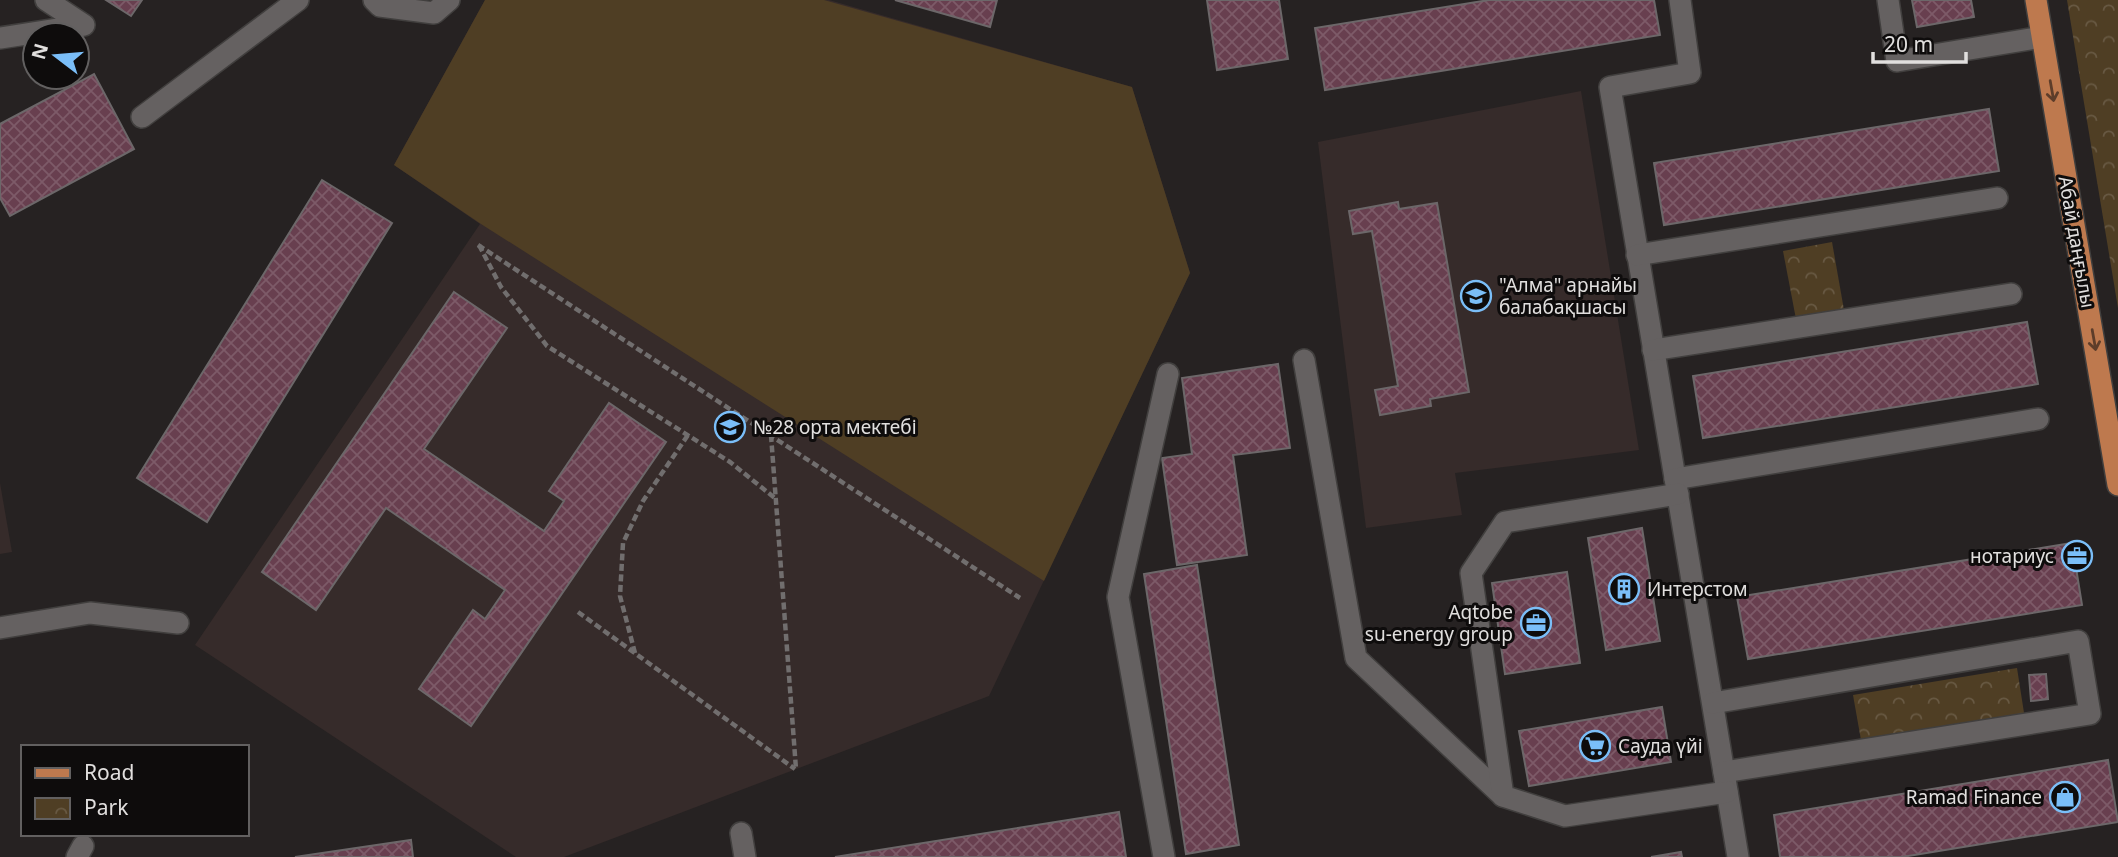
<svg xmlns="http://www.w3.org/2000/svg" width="2118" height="857" font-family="'Noto Sans',sans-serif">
  <defs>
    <pattern id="park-crowns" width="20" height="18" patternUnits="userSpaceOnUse" patternTransform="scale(1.75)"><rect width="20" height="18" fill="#4f3e24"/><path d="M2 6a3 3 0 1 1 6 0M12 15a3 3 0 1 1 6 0" fill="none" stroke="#685943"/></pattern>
    <pattern id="building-cross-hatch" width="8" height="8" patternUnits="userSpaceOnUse" patternTransform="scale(1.75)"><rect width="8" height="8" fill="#683f4f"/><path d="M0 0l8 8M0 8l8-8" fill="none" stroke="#7d5a68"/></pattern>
  </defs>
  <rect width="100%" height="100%" fill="#262222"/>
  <g fill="#362b2a">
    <path d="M485,0H829L1132,87L1190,273L989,696L564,857H516L195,645L480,224L394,165Z"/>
    <path d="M1581,91L1639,450L1455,473L1462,515L1366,528L1318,142Z"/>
    <path d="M0,483L12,552L0,554Z"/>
  </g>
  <path fill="#4f3e24" d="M485,0H824L1132,87L1190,273L1044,581L481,224L394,165Z"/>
  <g fill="url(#park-crowns)">
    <path d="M2067,0H2118V308Z"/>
    <path d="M1832,242L1844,310L1796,319L1783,251Z"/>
    <path d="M2017,668L2024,713L1861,740L1853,695Z"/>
  </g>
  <g fill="url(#building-cross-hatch)" stroke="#6c6769" stroke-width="2">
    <path d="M106,0H142L131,16Z"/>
    <path d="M895,0H997L990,27Z"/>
    <path d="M1207,0H1279L1288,59L1217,70Z"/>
    <path d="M1489,0H1654L1660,35L1325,90L1315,28Z"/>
    <path d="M1912,0H1971L1974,17L1917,27Z"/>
    <path d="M94,74L134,149L10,216L0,198V124Z"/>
    <path d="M1989,109L1999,171L1664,225L1654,163Z"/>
    <path d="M322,180L392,223L207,522L137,478Z"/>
    <path d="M1398,202L1399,209L1437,203L1469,392L1430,399L1431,406L1380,415L1375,390L1398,386L1372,231L1353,234L1349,211Z"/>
    <path d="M454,292L507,328L424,449L544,531L564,501L549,491L609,403L666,442L471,726L419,689L473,610L485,619L505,590L386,508L316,610L262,572Z"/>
    <path d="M2027,322L2038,384L1703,438L1693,376Z"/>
    <path d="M1278,364L1290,448L1233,455L1247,555L1177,565L1162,458L1192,454L1182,378Z"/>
    <path d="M1642,528L1660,641L1606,650L1588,538Z"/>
    <path d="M2072,543L2082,605L1748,659L1737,597Z"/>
    <path d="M1197,565L1239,845L1186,854L1144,574Z"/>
    <path d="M1567,572L1580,663L1505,674L1492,583Z"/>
    <path d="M2046,674L2048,699L2031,701L2029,675Z"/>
    <path d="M1662,707L1671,762L1529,786L1519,731Z"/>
    <path d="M2108,760L2118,822L1902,857H1780L1774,815Z"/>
    <path d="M1119,812L1126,857H835Z"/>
    <path d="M411,840L413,857H295Z"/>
    <path d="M1681,852L1682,857H1651Z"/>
  </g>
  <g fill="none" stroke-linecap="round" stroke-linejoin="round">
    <g stroke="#413f3e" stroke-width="24">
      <g id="minor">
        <path d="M374,0L380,6L434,13L449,0"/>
        <path d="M1680,0L1690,73L1610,87L1738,857"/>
        <path d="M1888,0L1897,61L2042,37"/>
        <path d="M0,38L84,25L46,0"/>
        <path d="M142,117L298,0"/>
        <path d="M1637,255L1997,198"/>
        <path d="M1653,350L2011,294"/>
        <path d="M1304,360L1356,658L1503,796"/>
        <path d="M1675,479L2038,419"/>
        <path d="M1678,494L1505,522L1471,573L1503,796L1565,816L1727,792"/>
        <path d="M0,628L90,613L178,623"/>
        <path d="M1713,703L2078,641L2090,714L1724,772"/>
        <path d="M741,833L745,857"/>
        <path d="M77,857L83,846"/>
        <path d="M1164,857L1118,597L1168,374"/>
      </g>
    </g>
    <g stroke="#413f3e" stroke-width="24">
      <path id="major" d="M2036,0L2118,485"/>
    </g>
    <g stroke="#716e6e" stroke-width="4.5" stroke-dasharray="7 3.5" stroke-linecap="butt">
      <path d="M478,245L1020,598"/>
      <path d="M479,245L501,287L547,346L730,462L776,499"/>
      <path d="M771,435L796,769"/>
      <path d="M578,612L795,769"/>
      <path d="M635,653L620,596L623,543L643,501L688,435"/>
    </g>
    <use href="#minor" stroke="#656161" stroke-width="21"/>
    <use href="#major" stroke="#be794e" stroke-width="21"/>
  </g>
  <defs><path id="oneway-shaft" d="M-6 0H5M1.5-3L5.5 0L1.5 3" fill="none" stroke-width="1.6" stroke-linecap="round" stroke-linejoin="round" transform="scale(1.75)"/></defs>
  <g stroke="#5d3d2a">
    <use href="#oneway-shaft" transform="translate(2052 91) rotate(80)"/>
    <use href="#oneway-shaft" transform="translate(2094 340) rotate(80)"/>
  </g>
  <defs>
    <g id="school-ring" transform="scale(1.575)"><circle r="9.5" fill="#0e0c0c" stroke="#7abef8" stroke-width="1.5"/><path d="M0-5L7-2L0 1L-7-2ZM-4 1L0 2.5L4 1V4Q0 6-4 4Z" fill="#7abef8"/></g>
    <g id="office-ring" transform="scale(1.575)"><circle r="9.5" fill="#0e0c0c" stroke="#7abef8" stroke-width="1.5"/><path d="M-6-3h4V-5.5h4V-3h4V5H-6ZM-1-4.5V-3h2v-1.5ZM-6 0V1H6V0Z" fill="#7abef8"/></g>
    <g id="building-ring" transform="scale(1.575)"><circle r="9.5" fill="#0e0c0c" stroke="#7abef8" stroke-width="1.5"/><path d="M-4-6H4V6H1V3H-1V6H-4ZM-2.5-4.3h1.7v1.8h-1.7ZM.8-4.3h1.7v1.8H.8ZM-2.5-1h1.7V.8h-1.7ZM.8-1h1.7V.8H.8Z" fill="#7abef8"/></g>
    <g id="supermarket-ring" transform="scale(1.575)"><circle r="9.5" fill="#0e0c0c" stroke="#7abef8" stroke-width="1.5"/><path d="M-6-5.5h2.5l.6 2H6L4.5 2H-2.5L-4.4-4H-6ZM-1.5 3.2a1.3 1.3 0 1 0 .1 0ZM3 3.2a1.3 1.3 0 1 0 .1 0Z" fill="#7abef8"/></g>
    <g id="shop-ring" transform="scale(1.575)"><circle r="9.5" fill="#0e0c0c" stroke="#7abef8" stroke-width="1.5"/><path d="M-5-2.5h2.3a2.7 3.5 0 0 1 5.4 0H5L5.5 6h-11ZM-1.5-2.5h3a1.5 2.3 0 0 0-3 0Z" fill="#7abef8"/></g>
  </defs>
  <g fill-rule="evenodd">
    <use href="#school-ring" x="1476" y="296"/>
    <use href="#school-ring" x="730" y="427"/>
    <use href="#office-ring" x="2077" y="556"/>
    <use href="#building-ring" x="1624" y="589"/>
    <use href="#office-ring" x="1536" y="623"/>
    <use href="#supermarket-ring" x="1595" y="746"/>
    <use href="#shop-ring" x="2065" y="797"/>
  </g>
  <g text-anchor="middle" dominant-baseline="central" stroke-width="6" stroke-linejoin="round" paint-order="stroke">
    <g font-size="19" fill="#e1dfde" stroke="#0e0c0c">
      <text transform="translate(2077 242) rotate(80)">Абай даңғылы</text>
    </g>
    <g font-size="19" fill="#e1dfde" stroke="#0e0c0c" text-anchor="start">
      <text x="1499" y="285">"Алма" арнайы<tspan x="1499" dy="22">балабақшасы</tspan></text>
      <text x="753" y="427">№28 орта мектебі</text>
      <text x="2054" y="556" text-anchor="end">нотариус</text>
      <text x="1647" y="589">Интерстом</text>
      <text x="1513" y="612" text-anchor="end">Aqtobe<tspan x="1513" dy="22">su-energy group</tspan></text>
      <text x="1618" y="746">Сауда үйі</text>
      <text x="2042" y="797" text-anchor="end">Ramad Finance</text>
    </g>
  </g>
  <rect x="21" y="745" width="228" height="91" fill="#0e0c0c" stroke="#626060" stroke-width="2"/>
  <rect x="35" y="768" width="35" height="10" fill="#be794e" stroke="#626060" stroke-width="2"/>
  <text x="84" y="780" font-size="21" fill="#e1dfde">Road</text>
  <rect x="35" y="798" width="35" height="21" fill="url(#park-crowns)" stroke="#626060" stroke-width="2"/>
  <text x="84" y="815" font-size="21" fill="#e1dfde">Park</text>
  <g transform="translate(56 56) rotate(286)"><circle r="33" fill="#0e0c0c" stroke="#626060" stroke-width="2"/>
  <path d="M0-5L12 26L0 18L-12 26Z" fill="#7abef8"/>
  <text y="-10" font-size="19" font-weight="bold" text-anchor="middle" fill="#e1dfde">N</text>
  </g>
  <path d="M1873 52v10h93v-10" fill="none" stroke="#e1dfde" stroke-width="3.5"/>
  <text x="1884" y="52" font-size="21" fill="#e1dfde" stroke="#0e0c0c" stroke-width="5" paint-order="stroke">20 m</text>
</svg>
